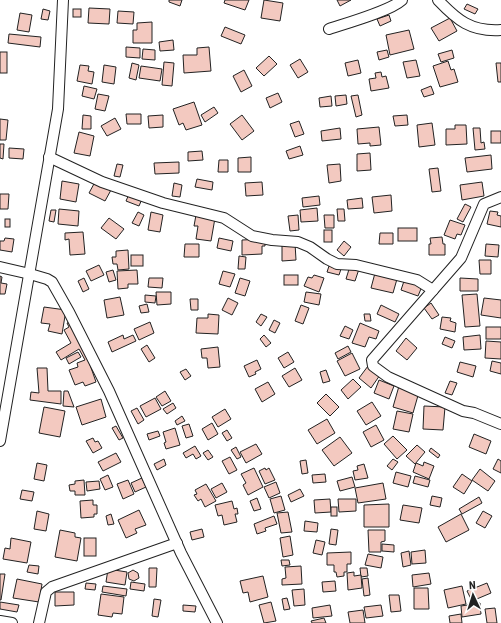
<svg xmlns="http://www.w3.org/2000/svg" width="501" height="623" font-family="'Roboto Condensed',sans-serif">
  <rect width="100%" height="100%" fill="#fff"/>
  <g fill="#f3c9c0" stroke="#222">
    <path d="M169,0H182L180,6L169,2Z"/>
    <path d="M225,0H249L245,10L224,3Z"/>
    <path d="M264,0L283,3L280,21L261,18Z"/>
    <path d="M337,0H351L340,6Z"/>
    <path d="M467,4L478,9L475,14L464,9Z"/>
    <path d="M89,8L110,9L109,24L88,23Z"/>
    <path d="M43,9L50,11L48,20L41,19Z"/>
    <rect x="73" y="9" width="8" height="8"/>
    <path d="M118,11L134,12L133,24L117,23Z"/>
    <path d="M20,13L32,15L29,32L17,30Z"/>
    <path d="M389,15L391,21L380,26L377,19Z"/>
    <path d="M450,18L457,31L439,41L431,28Z"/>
    <path d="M152,22V43H133V30H137V23Z"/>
    <path d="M225,27L245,35L241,44L221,36Z"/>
    <path d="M409,30L414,49L390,55L386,35Z"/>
    <path d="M9,34L41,37L40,47L8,43Z"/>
    <path d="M173,40L174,50L160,51L159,42Z"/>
    <path d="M126,47L140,48V58L126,57Z"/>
    <path d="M209,47L211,71L184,73L183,55H197V48Z"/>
    <path d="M143,49L155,50V60L142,59Z"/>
    <path d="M387,50L389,57L379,60L377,52Z"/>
    <path d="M452,50L454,58L441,62L438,54Z"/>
    <rect x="0" y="52" width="7" height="21"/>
    <path d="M269,56L277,64L264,76L256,68Z"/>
    <path d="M300,59L308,72L298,78L290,65Z"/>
    <path d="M358,60L361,73L348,76L345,63Z"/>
    <path d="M416,60L420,76L407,78L403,62Z"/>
    <path d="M448,61L451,70L454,69L458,82L440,87L433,66Z"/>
    <path d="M164,62L174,63L172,86L162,85Z"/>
    <path d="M132,63L139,65L136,80L129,78Z"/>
    <path d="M496,63H501V82H498Z"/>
    <path d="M80,65L89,66L88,71L94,72L92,84L77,81Z"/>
    <path d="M104,65L116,67L114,84L102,82Z"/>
    <path d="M141,66L162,69L160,81L139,78Z"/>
    <path d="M244,70L252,86L241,92L233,76Z"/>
    <path d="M381,72L382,77L386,76L389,88L371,91L369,79L376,78L375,73Z"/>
    <path d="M84,86L97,89L94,99L82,96Z"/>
    <path d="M431,86L434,94L424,97L421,90Z"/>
    <path d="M278,93L282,102L270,108L266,98Z"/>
    <path d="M98,94L109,96L105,111L95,109Z"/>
    <path d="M346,95L347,104L336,106L335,96Z"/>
    <path d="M358,95L362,115L356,117L351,96Z"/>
    <path d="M331,96L332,106L320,107L319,98Z"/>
    <path d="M194,102L202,125L186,130L183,123L179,125L173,109Z"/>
    <path d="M214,107L218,113L205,122L201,115Z"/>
    <path d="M126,114H141V124H127Z"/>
    <path d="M83,115L91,116V129H82Z"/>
    <path d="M163,115V127L149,128L148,116Z"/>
    <path d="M242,115L254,131L242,140L230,124Z"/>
    <path d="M407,115L408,125L395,126L393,116Z"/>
    <path d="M115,118L121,129L107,136L101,126Z"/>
    <path d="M0,119L8,120L6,140H0Z"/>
    <path d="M299,121L304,134L295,137L290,124Z"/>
    <path d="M432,123L435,145L419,147L417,125Z"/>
    <path d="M455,125H466L467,144L446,145V129H455Z"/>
    <path d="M379,127L381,145L370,146V143L358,144L357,129Z"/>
    <path d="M340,128L341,139L322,141L321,131Z"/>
    <path d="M473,128H480L481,143L484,142L485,149L475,150Z"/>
    <rect x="491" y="131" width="10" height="12"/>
    <path d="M79,132L94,136L90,156L74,153Z"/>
    <path d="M0,144H4L3,159L0,158Z"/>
    <path d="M300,146L303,155L289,159L286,151Z"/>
    <path d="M9,148L24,149L23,159L9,158Z"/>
    <path d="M202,151L203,160L188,161V152Z"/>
    <path d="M370,153L371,170L357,171V154Z"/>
    <path d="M491,155L492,169L467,172L465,158Z"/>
    <path d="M251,157V172H238V158Z"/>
    <path d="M219,160H228V172H218Z"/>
    <path d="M179,162V173L155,174L154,163Z"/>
    <path d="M117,164L123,165L120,177L114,176Z"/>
    <path d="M340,164L341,181L329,183L327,165Z"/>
    <path d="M438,168L441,191L432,192L429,169Z"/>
    <path d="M197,179L213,182L212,190L195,187Z"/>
    <path d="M62,181L79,184L76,202L60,199Z"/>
    <path d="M95,182L111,190L105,201L89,193Z"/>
    <path d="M262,182L263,195L246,196L245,183Z"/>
    <path d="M482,182L484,196L462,200L460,185Z"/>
    <path d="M174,183L182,185L180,197L172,196Z"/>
    <path d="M0,194H9L8,209H0Z"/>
    <path d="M129,194L142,199L139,206L126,201Z"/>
    <path d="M391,195L392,211L374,213L372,197Z"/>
    <path d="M319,196L320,205L303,207L302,198Z"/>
    <path d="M362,198L363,208L348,209L347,200Z"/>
    <path d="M465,204L471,207L463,222L457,219Z"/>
    <path d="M317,208L318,221L301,222L300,210Z"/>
    <path d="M59,209L79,211L78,226L58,224Z"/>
    <path d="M337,209H344L345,221H338Z"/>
    <path d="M51,210H56L54,222L49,221Z"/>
    <path d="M490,211L498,212L497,215L501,216V227L487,224Z"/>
    <path d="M138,212L144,215L139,226L132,223Z"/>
    <path d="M151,212L163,215L160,232L148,230Z"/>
    <path d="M196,215L215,218L211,241L196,239L198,226H194Z"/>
    <path d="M298,215L299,230L290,231L288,216Z"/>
    <path d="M324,215H334V228H325Z"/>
    <path d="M109,218L124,229L116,239L101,228Z"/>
    <rect x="5" y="219" width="5" height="8"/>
    <path d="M450,220L465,225L461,235L457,234L455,239L444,235Z"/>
    <rect x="398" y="228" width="19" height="13"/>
    <rect x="324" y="230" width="8" height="12"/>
    <path d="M83,232L85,254L70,255L69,239L65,240V233Z"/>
    <path d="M380,233H393V244H379Z"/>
    <path d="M442,237L443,244H445V255H429V244H431L430,238Z"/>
    <path d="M5,238L14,239L12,252L0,250V241H4Z"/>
    <path d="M219,238L233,241L231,251L217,248Z"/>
    <path d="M265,239V246H262V254L242,255V240Z"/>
    <path d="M344,241L351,247L344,256L337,250Z"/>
    <path d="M282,243H295L296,260L282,261Z"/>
    <path d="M185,244H199V257H184Z"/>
    <path d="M486,244L499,245L498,257L485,256Z"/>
    <path d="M128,250L129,269L118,270L117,264H113L112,257H116V251Z"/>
    <rect x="131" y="255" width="12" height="11"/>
    <path d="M239,256L246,257L245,269H238Z"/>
    <path d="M479,260H491V274H480Z"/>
    <path d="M99,265L104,275L91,281L86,271Z"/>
    <path d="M329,266L341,269L339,275L327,272Z"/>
    <path d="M350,266L359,269L355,281L346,279Z"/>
    <path d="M113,270L116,280L109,282L106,272Z"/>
    <path d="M137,270L138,284H128V288L118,289L117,271Z"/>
    <path d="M223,271L235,274L230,287L219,284Z"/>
    <path d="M375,273L397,279L393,293L371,288Z"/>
    <rect x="284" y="275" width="14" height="10"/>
    <path d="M314,275L324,278L319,292L304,286L308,277L312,278Z"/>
    <path d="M0,276L2,277L1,283L7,284L5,294H0Z"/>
    <path d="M84,278L89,289L83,292L78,281Z"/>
    <path d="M149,278H163L162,288L148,287Z"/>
    <path d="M240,278L250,281L245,296L235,293Z"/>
    <path d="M405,278L423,284L418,296L401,290Z"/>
    <path d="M460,278L478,279V291H460Z"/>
    <path d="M156,292H171V304L157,305Z"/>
    <path d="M306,292L321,294L319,305L304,302Z"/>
    <path d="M477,294L480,326L465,327L462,295Z"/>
    <path d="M145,295L156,296L155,303L145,302Z"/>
    <path d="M120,297L124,315L107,318L104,300Z"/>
    <path d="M228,298L238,303L232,315L222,310Z"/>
    <path d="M484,298L501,300V318L481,315Z"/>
    <path d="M190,299H198V310H191Z"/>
    <path d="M431,303L439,315L432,319L424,308Z"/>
    <path d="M147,304L149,312L141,313L139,306Z"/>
    <path d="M301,305L309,308L303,324L295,321Z"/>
    <path d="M381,305L399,314L395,322L377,314Z"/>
    <path d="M44,307L66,310L62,334L48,331L50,324L41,323Z"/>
    <path d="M208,314L219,315L218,334L196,333L197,318H208Z"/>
    <path d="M261,314L267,317L261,326L256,322Z"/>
    <path d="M364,314H370L371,321H365Z"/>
    <path d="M442,317L451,318L450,321L456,323L455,332L440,329Z"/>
    <path d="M274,320L280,323L275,333L269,330Z"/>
    <path d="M72,321L88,359L96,382L85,386L83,382L75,385L69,370L78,367L77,363L85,360L79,349L61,360L56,352L71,343L64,330L69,327L67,323Z"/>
    <path d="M150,322L154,333L139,340L134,329Z"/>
    <path d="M360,323L379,331L376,339L369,337L365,347L352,343Z"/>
    <path d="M345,326L353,330L349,339L340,336Z"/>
    <rect x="486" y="327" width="15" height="12"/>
    <path d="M123,335L124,339L133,335L136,341L112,352L108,342Z"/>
    <path d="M264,335L271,343L266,347L260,339Z"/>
    <path d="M480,335L481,349L464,350L463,337Z"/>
    <path d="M445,337L455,341L452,348L442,344Z"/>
    <path d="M406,338L417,348L407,360L396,351Z"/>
    <path d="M486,341L501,342V359L485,358Z"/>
    <path d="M147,345L155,358L149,362L141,349Z"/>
    <path d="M348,346L351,352L338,359L335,353Z"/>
    <path d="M218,347L220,367L208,368L207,358H202L201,349Z"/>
    <path d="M78,352L81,357L69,364L66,358Z"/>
    <path d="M288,352L294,362L284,368L278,358Z"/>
    <path d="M352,353L360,369L345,376L337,361Z"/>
    <path d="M257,360L261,369L255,372L256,374L249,377L244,366Z"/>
    <path d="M492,361L501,363V374L490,371Z"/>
    <path d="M460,362L476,366L473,377L457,372Z"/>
    <path d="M368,366L380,375L371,388L359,378Z"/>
    <path d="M37,368H47L48,391H61V404L30,400L31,392L39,393Z"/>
    <path d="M295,368L302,380L289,387L282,376Z"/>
    <path d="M186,369L191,376L185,380L180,372Z"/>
    <path d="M326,370L330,381L323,383L320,372Z"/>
    <path d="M353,379L361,387L348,399L341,390Z"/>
    <path d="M379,380L394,386L389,399L374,393Z"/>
    <path d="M450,381L457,383L452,395L445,393Z"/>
    <path d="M268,382L275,394L262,402L255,389Z"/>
    <path d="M399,386L419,392L413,413L393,407Z"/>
    <path d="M64,391H68L74,407L63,406Z"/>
    <path d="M165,391L171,401L162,406L156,397Z"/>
    <path d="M326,394L339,407L330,416L317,403Z"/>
    <path d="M155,398L161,409L146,417L140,406Z"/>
    <path d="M101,399L106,417L82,425L76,407Z"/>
    <path d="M372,402L381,416L366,425L357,411Z"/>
    <path d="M173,403L176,408L167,414L163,409Z"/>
    <path d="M424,406L445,407L443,430L423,429Z"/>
    <path d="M44,407L65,411L60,437L39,433Z"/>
    <path d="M137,408L144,420L138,424L131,411Z"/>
    <path d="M225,409L231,419L218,427L212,417Z"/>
    <path d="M397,411L413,414L409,432L393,429Z"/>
    <path d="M182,416L185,421L177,425L175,421Z"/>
    <path d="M327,419L335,433L317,444L308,430Z"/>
    <path d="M212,423L218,434L208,440L202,429Z"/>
    <path d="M189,424L193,436L186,438L182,426Z"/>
    <path d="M376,425L384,440L371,447L363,432Z"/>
    <path d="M116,426L123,438L119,440L112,428Z"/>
    <path d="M175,428L180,445L166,449L164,443L166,442L163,432Z"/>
    <path d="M227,430L232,438L227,441L222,433Z"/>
    <path d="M158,431L160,436L149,440L147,434Z"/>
    <path d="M474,434L491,441L486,454L469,447Z"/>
    <path d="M393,436L407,450L397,459L384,444Z"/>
    <path d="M340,437L352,453L334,466L322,450Z"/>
    <path d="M93,438L95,442L98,441L102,448L93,453L86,441Z"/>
    <path d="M256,444L262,454L246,463L240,452Z"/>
    <path d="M417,445L425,452L415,464L406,456Z"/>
    <path d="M195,446L201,456L196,459L193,454L186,458L183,453Z"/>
    <path d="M236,447L241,457L237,459L231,450Z"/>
    <path d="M431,448L440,455L438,458L429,451Z"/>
    <path d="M208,450L213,457L208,460L203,453Z"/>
    <path d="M116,453L121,462L103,471L98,462Z"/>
    <path d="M230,457L237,470L229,474L222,461Z"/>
    <path d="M164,459L166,465L157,470L154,464Z"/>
    <path d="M393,459L398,462L392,470L387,466Z"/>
    <path d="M498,459L501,461V473L493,469Z"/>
    <path d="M306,460L308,473L302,474L300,461Z"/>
    <path d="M424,462L434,466L429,479L413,472L416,463L423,466Z"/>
    <path d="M37,463L47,465L44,481L34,479Z"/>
    <path d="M364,464L368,478L355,480L353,471L358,470L357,466Z"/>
    <path d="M254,468L263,487L248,495L243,485L246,483L241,474Z"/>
    <path d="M265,468L266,470L269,468L275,480L265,484L259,471Z"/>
    <path d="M480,469L495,481L488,491L472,480Z"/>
    <path d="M396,472L411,476L408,487L393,483Z"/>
    <path d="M325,474L326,482L313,483L312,475Z"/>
    <path d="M462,474L472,481L464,494L453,487Z"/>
    <path d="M108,475L113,487L105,490L100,479Z"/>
    <path d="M415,476L430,480L428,487L413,483Z"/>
    <path d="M352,477L355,487L340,491L337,481Z"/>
    <path d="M142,478L146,487L135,492L131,483Z"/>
    <path d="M84,480L85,495H75V491H70L69,485L75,484V481Z"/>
    <path d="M128,480L134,494L123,499L117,484Z"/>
    <path d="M99,481L100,489L87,491L86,482Z"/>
    <path d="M276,482L280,493L269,498L264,487Z"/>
    <path d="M222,483L227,492L216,498L211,489Z"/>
    <path d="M383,483L386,499L358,503L355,488Z"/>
    <path d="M206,484L216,501L205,507L201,499L198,501L194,495L197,494L195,490Z"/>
    <path d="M300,489L304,496L291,502L288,495Z"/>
    <path d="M22,490L34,492L32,501L20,499Z"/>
    <path d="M281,496L285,510L274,513L270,499Z"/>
    <path d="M432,496L442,498L440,507L430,505Z"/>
    <path d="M479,497L482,503L462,514L459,509Z"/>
    <path d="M257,498L261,509L254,511L250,501Z"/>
    <path d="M330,499L331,512L315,513L314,500Z"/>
    <path d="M338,499H356V511L339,512Z"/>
    <path d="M93,500V505H97V514H94V517L81,518L80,501Z"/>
    <path d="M232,501L234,509L237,508L238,514H235L237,522L224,525L222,515L218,516L215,505Z"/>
    <path d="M389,504V527H364V505Z"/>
    <path d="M403,505L422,508L419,523L400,520Z"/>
    <rect x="331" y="507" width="6" height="9"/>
    <path d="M139,510L146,525L135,529L137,533L126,538L118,520Z"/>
    <path d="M37,511L49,514L46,531L34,529Z"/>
    <path d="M483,511L492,516L485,528L476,523Z"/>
    <path d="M288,512L292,532L281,533L277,513Z"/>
    <path d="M111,514L114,524L108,525L106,516Z"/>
    <path d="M461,514L469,530L446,542L438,527Z"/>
    <path d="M274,516L277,524L265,528L266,531L257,534L254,524Z"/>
    <path d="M305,521L318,523L317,532L304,531Z"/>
    <path d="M202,529L204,537L192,540L190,532Z"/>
    <path d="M331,529L338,530L336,545L329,544Z"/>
    <path d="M60,530L75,533V537L81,538L77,561L55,557Z"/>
    <path d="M368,530H385V541L381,542V552H369Z"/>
    <path d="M290,536L293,555L283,557L280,538Z"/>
    <path d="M11,538L31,542L27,563L3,559L5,548L10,549Z"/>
    <rect x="84" y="538" width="12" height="18"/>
    <path d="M316,540L325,542L322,555L313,553Z"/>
    <path d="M382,544L394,545V552L382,551Z"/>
    <path d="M425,550L426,563L412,564L411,552Z"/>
    <path d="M409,551L411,565L403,567L401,553Z"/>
    <path d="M351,552V564H347V572H344V576L337,577L336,572H334V565H327V553Z"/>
    <path d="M368,554L383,557L381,568L365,565Z"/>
    <path d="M281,560H289L290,565L282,566Z"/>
    <path d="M29,565L39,566L38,574L27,572Z"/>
    <path d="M301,566L302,584L282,585V579L286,578L285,567Z"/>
    <path d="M149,568H157L156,587H149Z"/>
    <path d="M360,568H367L368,576L361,577Z"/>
    <path d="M108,569L127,572L125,585L106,582Z"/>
    <path d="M133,570L138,573L139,578L134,581L129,579L128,573Z"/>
    <path d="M354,572V576L361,575L362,588L348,590L347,573Z"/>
    <path d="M429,573L431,584L413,587L412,575Z"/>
    <path d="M0,574H5L1,600H0Z"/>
    <path d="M263,576L268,597L250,602L248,592L243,593L240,581Z"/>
    <path d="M368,578L370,595L364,596L362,579Z"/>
    <path d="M17,579L42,584L39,602L13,598Z"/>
    <path d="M335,581L336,591L323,592L322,582Z"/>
    <path d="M131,582L145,584L144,591L130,589Z"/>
    <path d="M86,583L96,584L95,590L85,589Z"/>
    <path d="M487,583L491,593L472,601L467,591Z"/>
    <path d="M103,586L127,589L126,596L102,592Z"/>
    <path d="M462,586L466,604L448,608L444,590Z"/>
    <path d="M414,588H428L429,609H414Z"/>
    <path d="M304,589L305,605L294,606L292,590Z"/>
    <path d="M55,592H74V605L55,606Z"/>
    <path d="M101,594L124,597L122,614L113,613L112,617L98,615Z"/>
    <path d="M389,595H399L401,611L391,612Z"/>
    <path d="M287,598L290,609L284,610L282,599Z"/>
    <path d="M154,599L161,600L158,617L152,616Z"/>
    <path d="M0,602L19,605L17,612L0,609Z"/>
    <path d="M271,602L276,621L264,623L259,605Z"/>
    <path d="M480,603L481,614L462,617L461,606Z"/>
    <path d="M183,605L196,606L195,612L183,611Z"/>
    <path d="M330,605L332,616L313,618L312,608Z"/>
    <path d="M381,605L383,616L366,618L364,607Z"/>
    <path d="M495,608L497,623H487L485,609Z"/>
    <path d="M363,610L365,623H350L348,612Z"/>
    <path d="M461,614L462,623H450L449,616Z"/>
    <path d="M324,618L326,623H312L311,621Z"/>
  </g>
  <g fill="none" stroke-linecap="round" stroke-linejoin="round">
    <g stroke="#222" stroke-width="12">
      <g id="minor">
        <path d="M438,0C457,20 471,32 501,30"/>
        <path d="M329,29C347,23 390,11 402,0"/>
        <path d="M49,157L102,182L163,203L224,218L252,236L272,240L298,242L310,247L327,259L337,264L356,265L417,280L433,290"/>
        <path d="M501,197L484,204L461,258L372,360L373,366L388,377L463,411L474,413L501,424"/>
        <path d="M0,267L30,274L47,279L52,282L69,312L109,391L181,553L217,623"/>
        <path d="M0,441L58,109L63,0"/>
        <path d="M0,621L12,623"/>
        <path d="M39,623L46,592L52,587L177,543"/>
      </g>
    </g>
    <use href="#minor" stroke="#fff" stroke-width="10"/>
  </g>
  <g transform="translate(473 595) rotate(356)" stroke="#ffffff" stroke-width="3" paint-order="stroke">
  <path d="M0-3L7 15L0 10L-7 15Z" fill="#222222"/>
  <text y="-6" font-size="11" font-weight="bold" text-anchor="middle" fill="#222222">N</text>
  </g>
</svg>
